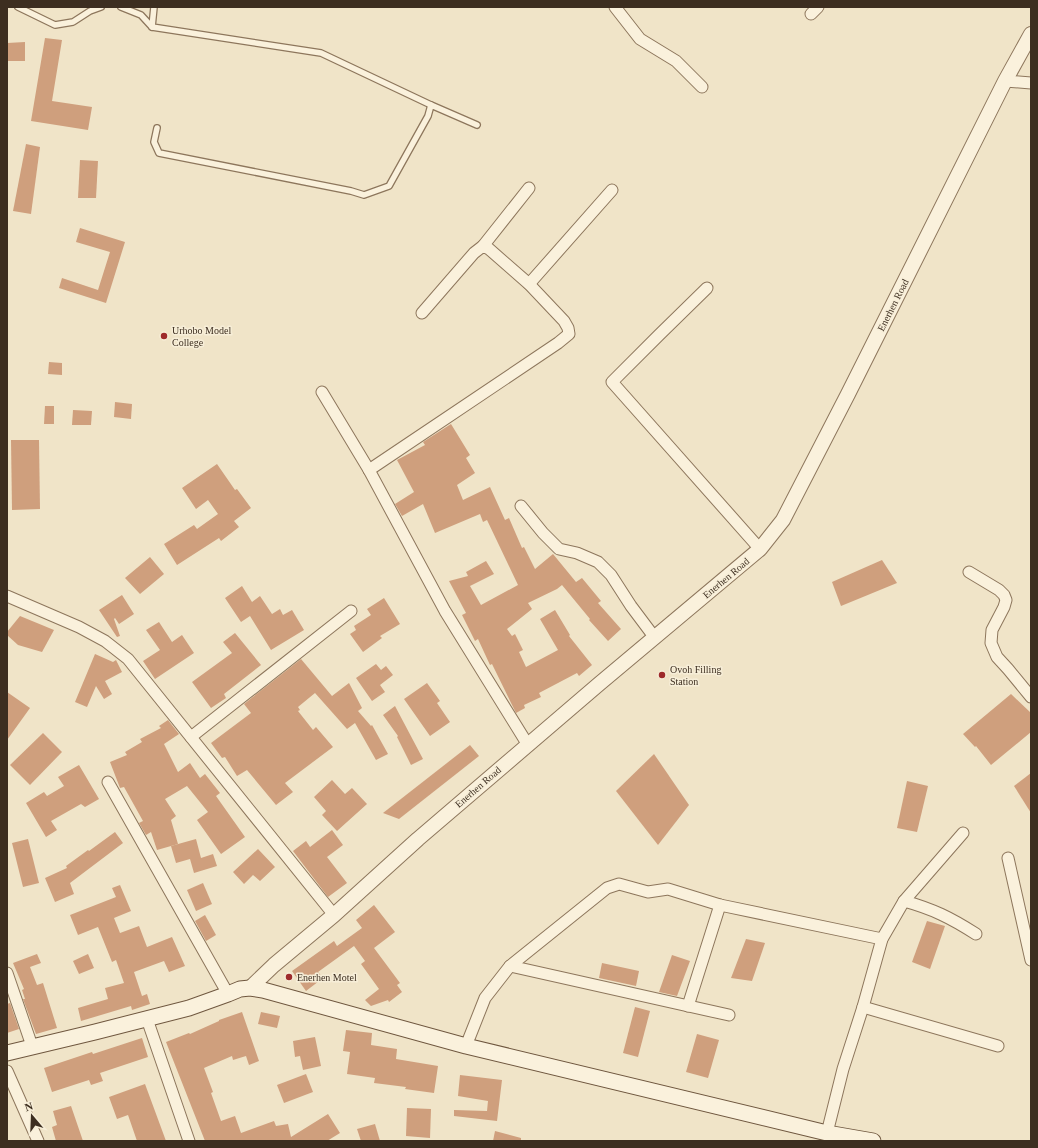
<svg xmlns="http://www.w3.org/2000/svg" width="1038" height="1148" font-family="Georgia,serif">
  <rect width="100%" height="100%" fill="#f0e4c8"/>
  <g fill="#cf9f7d">
    <path d="M45,38L62,40L52,101L92,107L88,130L31,121Z"/>
    <path d="M25,42V61H7V43Z"/>
    <path d="M26,144L40,147L31,214L13,211Z"/>
    <path d="M80,160L98,161L96,198H78Z"/>
    <path d="M80,228L125,242L106,303L59,288L62,278L98,290L110,252L76,242Z"/>
    <path d="M49,362L62,363V375L48,374Z"/>
    <path d="M115,402L132,404L131,419L114,417Z"/>
    <path d="M45,406H54V424H44Z"/>
    <path d="M73,410L92,411L91,425H72Z"/>
    <path d="M451,424L470,455L466,458L475,473L457,485L463,500L490,487L505,520L509,518L522,548L524,547L535,569L553,554L576,582L582,578L601,601L598,603L621,629L608,641L589,620L590,619L562,585L557,589L528,603L532,609L507,629L512,636L515,634L523,650L519,652L526,667L558,650L540,619L555,610L570,635L569,636L592,665L579,676L577,673L539,693L541,697L524,705L525,708L516,713L492,664L490,665L478,639L475,641L462,615L466,613L449,581L468,576L466,572L486,561L494,574L470,586L481,605L518,585L487,520L483,522L480,514L435,533L423,504L402,516L395,504L414,492L397,460L425,445L423,442Z"/>
    <path d="M11,440H39L40,509L12,510Z"/>
    <path d="M217,464L235,490L237,489L251,508L234,521L239,527L221,541L219,538L177,565L164,544L194,525L197,529L218,514L208,500L196,509L182,488Z"/>
    <path d="M150,557L164,574L140,594L125,578Z"/>
    <path d="M882,560L897,583L841,606L832,582Z"/>
    <path d="M242,586L252,602L260,596L272,614L280,609L283,615L292,610L304,630L271,650L250,616L241,622L225,598Z"/>
    <path d="M122,595L134,614L119,624L115,618L114,619L120,636L117,637L99,610Z"/>
    <path d="M384,598L400,624L380,636L382,638L363,652L350,634L356,630L354,626L371,615L367,609Z"/>
    <path d="M20,616L54,630L42,652L18,645L7,635V632Z"/>
    <path d="M159,622L172,642L182,635L194,653L155,679L143,661L160,650L146,630Z"/>
    <path d="M235,633L261,665L224,694L226,698L211,708L192,682L232,653L223,642Z"/>
    <path d="M95,654L113,662L116,660L122,672L105,681L112,694L104,699L96,686L87,707L75,702Z"/>
    <path d="M301,659L332,696L349,683L362,708L358,711L371,726L372,725L388,754L376,760L355,723L347,729L315,693L298,707L300,710L298,711L313,730L316,727L333,747L285,783L293,792L276,805L247,770L237,776L225,757L222,758L211,743L251,713L244,704Z"/>
    <path d="M376,664L381,670L386,666L393,675L380,685L385,692L372,701L356,678Z"/>
    <path d="M427,683L440,701L437,703L450,722L430,736L404,699Z"/>
    <path d="M7,692L30,708L7,740Z"/>
    <path d="M1011,694L1031,713V732L991,765L976,746L975,747L963,734Z"/>
    <path d="M395,706L423,759L411,765L397,737L398,736L383,715Z"/>
    <path d="M168,720L179,734L164,744L178,772L190,763L200,778L205,774L220,793L216,796L245,837L221,854L197,820L208,812L187,786L165,799L176,816L171,820L178,844L157,850L151,832L146,835L139,823L143,821L124,787L120,788L110,762L127,755L125,752L142,742L140,739L161,728L159,726Z"/>
    <path d="M43,733L62,752L30,785L10,765Z"/>
    <path d="M470,745L479,756L399,819L383,813Z"/>
    <path d="M654,754L689,805L658,845L616,791Z"/>
    <path d="M79,765L99,799L85,807L81,804L51,821L57,830L46,837L26,803L44,792L47,796L64,786L58,777Z"/>
    <path d="M1031,773V813L1014,786Z"/>
    <path d="M332,780L345,794L352,788L367,804L337,831L322,815L326,811L314,797Z"/>
    <path d="M907,781L928,786L917,832L897,828Z"/>
    <path d="M332,830L343,845L327,857L347,883L328,897L293,851L306,841L310,847Z"/>
    <path d="M115,832L123,843L70,883L74,894L55,902L45,878L67,868L66,866L88,850L89,851Z"/>
    <path d="M28,839L39,883L23,887L12,843Z"/>
    <path d="M196,839L201,858L213,854L217,866L194,873L190,859L176,863L171,846Z"/>
    <path d="M258,849L275,867L260,881L253,875L244,884L233,872Z"/>
    <path d="M203,883L212,904L196,911L187,890Z"/>
    <path d="M120,885L131,911L114,918L120,933L139,926L147,947L172,937L185,966L169,972L164,961L134,972L142,996L147,994L150,1004L132,1010L131,1006L81,1021L78,1008L108,999L105,988L124,983L116,960L112,962L98,927L78,935L70,915L116,897L112,888Z"/>
    <path d="M374,905L395,932L374,948L400,983L397,985L402,992L389,1002L388,1000L371,1006L365,1000L379,989L361,964L365,961L354,946L318,972L323,978L306,991L292,971L334,941L337,946L362,928L356,920Z"/>
    <path d="M205,915L216,935L206,941L195,921Z"/>
    <path d="M927,921L945,926L930,969L912,962Z"/>
    <path d="M746,939L765,943L752,981L731,978Z"/>
    <path d="M37,954L41,963L30,967L37,985L43,983L57,1028L36,1034L23,999H25L22,990L24,989L13,963Z"/>
    <path d="M88,954L94,968L79,974L73,961Z"/>
    <path d="M672,955L690,961L677,996L659,992Z"/>
    <path d="M602,963L639,971L636,986L599,978Z"/>
    <path d="M10,1003L19,1029L7,1033V1004Z"/>
    <path d="M635,1007L650,1011L638,1057L623,1053Z"/>
    <path d="M242,1012L259,1061L249,1065L246,1056L233,1060L232,1056L204,1068L213,1092L211,1093L221,1121L235,1116L241,1133L274,1121L276,1126L288,1124L291,1137L328,1114L340,1133L327,1141H205L166,1042L189,1033L190,1034L219,1021V1020Z"/>
    <path d="M261,1012L280,1016L277,1028L258,1024Z"/>
    <path d="M346,1030L372,1033L371,1045L397,1049L396,1059L438,1066L434,1093L405,1089L406,1087L374,1083L375,1078L347,1074L350,1052L343,1051Z"/>
    <path d="M697,1034L719,1040L708,1078L686,1072Z"/>
    <path d="M315,1037L321,1066L303,1070L300,1056L295,1057L293,1041Z"/>
    <path d="M142,1038L148,1057L100,1073L103,1081L91,1085L89,1080L52,1092L44,1068L92,1052L93,1054Z"/>
    <path d="M306,1074L313,1092L284,1103L277,1085Z"/>
    <path d="M460,1075L502,1080L497,1121L454,1116V1110L487,1111L488,1101L458,1096Z"/>
    <path d="M145,1084L166,1141H137L128,1115L117,1119L109,1097Z"/>
    <path d="M71,1106L83,1141H56L52,1127L57,1125L53,1111Z"/>
    <path d="M407,1108L431,1109L430,1138L406,1136Z"/>
    <path d="M375,1124L380,1141H361L357,1129Z"/>
    <path d="M495,1131L521,1138V1141H493Z"/>
  </g>
  <g fill="none" stroke-linecap="round" stroke-linejoin="round">
    <g stroke="#8d765c" stroke-width="8">
      <g id="service">
        <path d="M18,7L55,25L73,22L90,11L101,7"/>
        <path d="M121,7L141,15L152,27"/>
        <path d="M154,7L152,27L321,53L431,105"/>
        <path d="M157,128L154,142L159,153L351,191L364,195L389,186L428,116L431,105L477,125"/>
      </g>
    </g>
    <g stroke="#8d765c" stroke-width="13">
      <g id="minor">
        <path d="M615,7L640,39L676,61L702,87"/>
        <path d="M811,14L818,7"/>
        <path d="M1005,81L1031,83"/>
        <path d="M483,246L529,188"/>
        <path d="M529,284L612,190"/>
        <path d="M707,288L659,335L612,382L760,549"/>
        <path d="M322,392L369,470L445,611L528,745"/>
        <path d="M369,470L558,343L569,334L568,328L564,321L529,284L489,249L483,246L474,253L422,313"/>
        <path d="M521,506L543,533L559,549L577,553L598,562L611,575L631,606L655,638"/>
        <path d="M969,572L999,590L1004,595L1006,600L1004,607L992,630L991,643L997,657L1008,669L1031,697"/>
        <path d="M7,596L79,627L105,641L128,659L334,915"/>
        <path d="M191,737L351,611"/>
        <path d="M108,782L228,994"/>
        <path d="M1008,858L1031,960"/>
        <path d="M904,901C933,909 951,918 976,934"/>
        <path d="M510,966L729,1015"/>
        <path d="M7,973L32,1046"/>
        <path d="M688,1006L720,905"/>
        <path d="M863,1007L998,1046"/>
        <path d="M147,1019L189,1141"/>
        <path d="M466,1046L485,998L510,966L607,888L619,884L648,892L668,889L720,905L882,939"/>
        <path d="M7,1071L38,1141"/>
        <path d="M827,1133L843,1069L863,1007L882,939L904,901L963,833"/>
      </g>
    </g>
    <g stroke="#8d765c" stroke-width="16">
      <path id="tertiary" d="M250,988L274,965L334,915L418,839L599,684L760,549L783,520L848,394L1005,81L1031,34"/>
    </g>
    <g stroke="#6f573f" stroke-width="17">
      <path id="secondary" d="M7,1053L95,1032L189,1008L228,994L240,989L250,988L263,990L466,1046L827,1133L873,1141"/>
    </g>
    <use href="#service" stroke="#faf1dc" stroke-width="5.5"/>
    <use href="#minor" stroke="#faf1dc" stroke-width="11"/>
    <use href="#tertiary" stroke="#faf1dc" stroke-width="14"/>
    <use href="#secondary" stroke="#faf1dc" stroke-width="15"/>
  </g>
  <g fill="#9e2a2b" stroke="#f7eed8" stroke-width="1.5">
    <circle cx="164" cy="336" r="4"/>
    <circle cx="662" cy="675" r="4"/>
    <circle cx="289" cy="977" r="4"/>
  </g>
  <g text-anchor="middle" dominant-baseline="central" stroke-width="3" stroke-linejoin="round" paint-order="stroke">
    <g font-size="10" fill="#3d2e20" stroke="#f7eed8">
      <text transform="translate(893 305) rotate(-63)">Enerhen Road</text>
      <text transform="translate(726 578) rotate(-40)">Enerhen Road</text>
      <text transform="translate(478 787) rotate(-41)">Enerhen Road</text>
    </g>
    <g font-size="10" fill="#3d2e20" stroke="#f7eed8" text-anchor="start">
      <text x="172" y="330">Urhobo Model<tspan x="172" dy="12">College</tspan></text>
      <text x="670" y="669">Ovoh Filling<tspan x="670" dy="12">Station</tspan></text>
      <text x="297" y="977">Enerhen Motel</text>
    </g>
  </g>
  <rect width="1038" height="1148" fill="none" stroke="#3d2e20" stroke-width="16"/>
  <g transform="translate(32 1116) rotate(341)" stroke="#f7eed8" stroke-width="3" paint-order="stroke">
  <path d="M0-3L7 15L0 10L-7 15Z" fill="#3d2e20"/>
  <text y="-6" font-size="11" font-weight="bold" text-anchor="middle" fill="#3d2e20">N</text>
  </g>
</svg>
